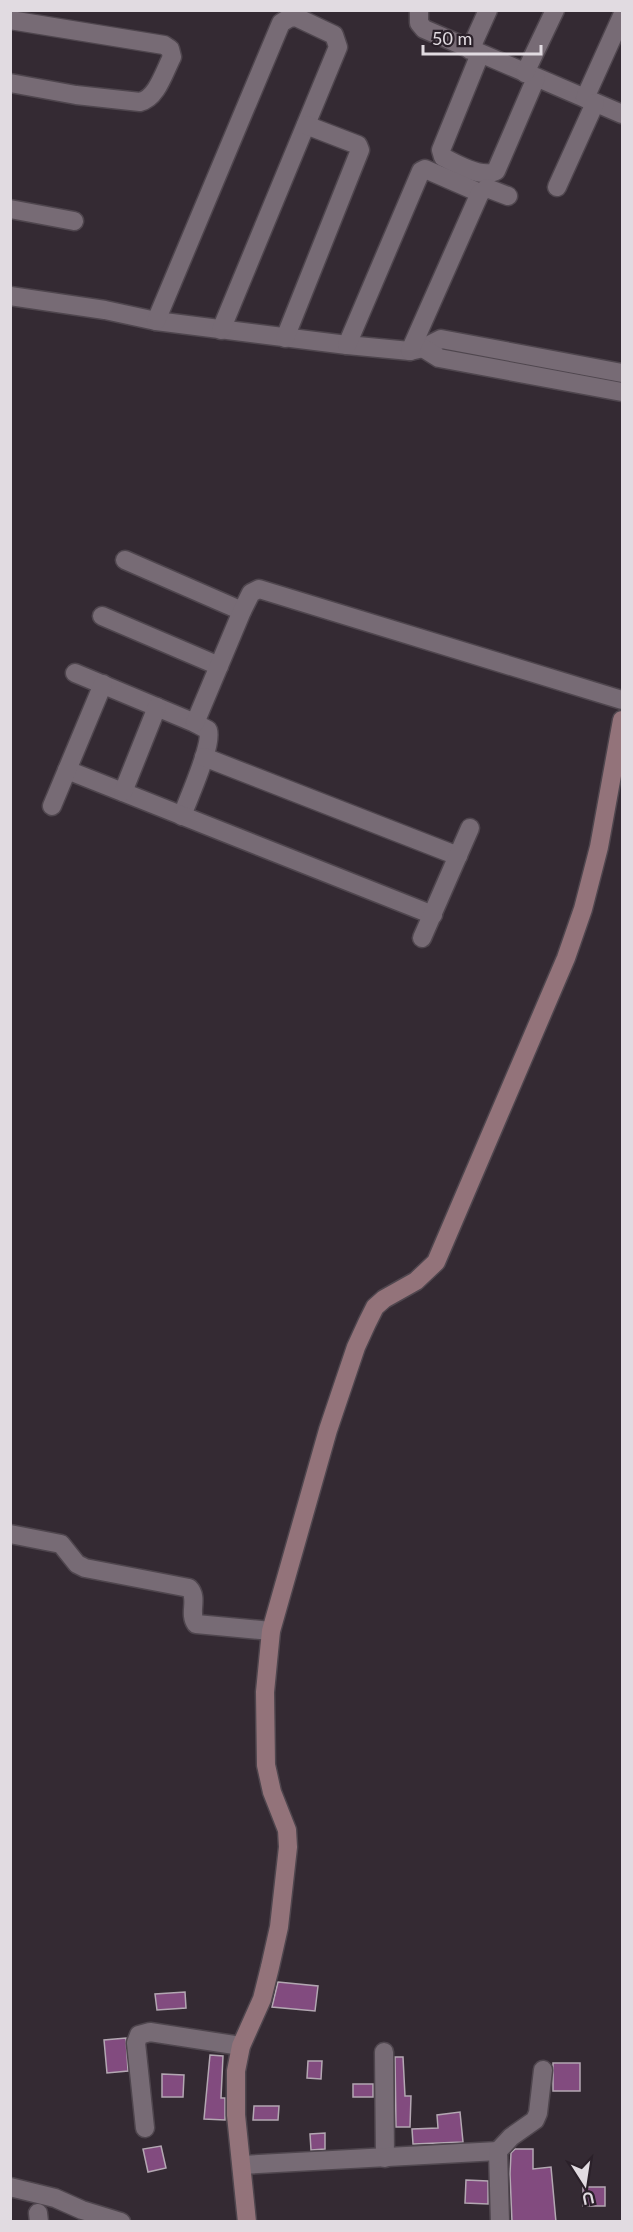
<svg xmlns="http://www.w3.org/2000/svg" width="633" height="2232" font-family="Lato,sans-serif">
  <rect width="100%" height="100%" fill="#342a33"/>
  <g fill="#824b7f" stroke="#b3a7b2" stroke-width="1.5">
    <path d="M278,1982L318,1986L315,2011L272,2007Z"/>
    <path d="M185,1992L186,2008L157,2010L155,1994Z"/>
    <path d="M126,2038L128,2071L107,2073L104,2040Z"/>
    <path d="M210,2055L223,2056L221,2098H225V2120L204,2119Z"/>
    <path d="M395,2057H403L405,2096H411L410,2127H396Z"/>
    <path d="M308,2061H322L321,2079L307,2078Z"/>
    <rect x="553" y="2063" width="27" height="28"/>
    <path d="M162,2074L184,2075L183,2097H162Z"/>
    <rect x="353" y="2084" width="20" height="13"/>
    <path d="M254,2106H279L278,2120H253Z"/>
    <path d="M460,2112L463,2142L413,2144L412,2129L438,2128L437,2115Z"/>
    <path d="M325,2133V2149L311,2150L310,2134Z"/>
    <path d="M161,2146L166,2168L148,2172L143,2149Z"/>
    <path d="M515,2149H533V2169L551,2167L556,2222H512L510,2174L511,2153Z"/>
    <path d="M466,2180L488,2181V2204L465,2203Z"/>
    <rect x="583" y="2187" width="22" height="19"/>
  </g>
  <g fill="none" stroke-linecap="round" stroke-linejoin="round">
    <g stroke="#4f464e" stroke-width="21">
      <g id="street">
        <path d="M419,10V23L424,29L622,114"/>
        <path d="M10,20L164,45L170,49L172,57C164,72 157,98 140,102L76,95L10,83"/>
        <path d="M470,50L488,10"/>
        <path d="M480,54L441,150L443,157C456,164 482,179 496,171L536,78"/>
        <path d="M525,73L555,10"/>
        <path d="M585,98L622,16"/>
        <path d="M557,187L595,103"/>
        <path d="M10,209L74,221"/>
        <path d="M10,296L105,310L156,321L347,345L410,351L423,348L441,339L622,373"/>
        <path d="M156,321L281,23L289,18L296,17L334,35L338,47L221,330"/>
        <path d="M285,338L360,150L358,145L306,125"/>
        <path d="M347,345L421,171L425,169L480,193"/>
        <path d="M423,348L439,358L622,392"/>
        <path d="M410,351L480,193L487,188L508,196"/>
        <path d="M125,560L242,611"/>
        <path d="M102,616L219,666"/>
        <path d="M75,673L195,723L208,730C213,745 188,799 182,816"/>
        <path d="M195,723L242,611L251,593L259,589L622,700"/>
        <path d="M204,757L458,856"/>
        <path d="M67,770L433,915"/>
        <path d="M123,792L157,707"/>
        <path d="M52,806L103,684"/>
        <path d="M422,938L470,828"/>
        <path d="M10,1534L61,1544L77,1564L85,1568L189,1588C199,1598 188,1613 196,1624L271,1631"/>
        <path d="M384,2052L385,2158"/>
        <path d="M145,2128L136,2043L139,2035L150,2032L241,2046"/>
        <path d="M242,2165L498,2151"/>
        <path d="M10,2187L55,2198L82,2210L121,2222"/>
        <path d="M38,2213L39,2222"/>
        <path d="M500,2222L498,2151L511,2137L535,2120L538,2113L543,2070"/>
      </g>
    </g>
    <g stroke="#4f464e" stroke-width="21">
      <path id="secondary" d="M247,2222L236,2115V2071L241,2046L262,1999L270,1967L279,1927L288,1847L287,1830L272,1792L266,1765L265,1692L271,1631L328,1430L356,1347L367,1323L375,1307L384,1299L416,1281L436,1262L566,958L583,909L599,847L622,720"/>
    </g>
    <use href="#street" stroke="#776b75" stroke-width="18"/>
    <use href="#secondary" stroke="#93737a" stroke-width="18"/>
  </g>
  <rect width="633" height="2232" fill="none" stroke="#e1dbe1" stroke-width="24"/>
  <g transform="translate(585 2184) rotate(168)" stroke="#2a2029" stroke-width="4.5" paint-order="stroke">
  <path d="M0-4.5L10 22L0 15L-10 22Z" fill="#e1dbe1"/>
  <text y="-9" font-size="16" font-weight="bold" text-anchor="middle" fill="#e1dbe1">U</text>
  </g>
  <path d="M423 45v9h118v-9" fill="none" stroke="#e1dbe1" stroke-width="3"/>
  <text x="432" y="45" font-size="18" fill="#e1dbe1" stroke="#2a2029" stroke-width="4.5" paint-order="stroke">50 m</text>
</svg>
